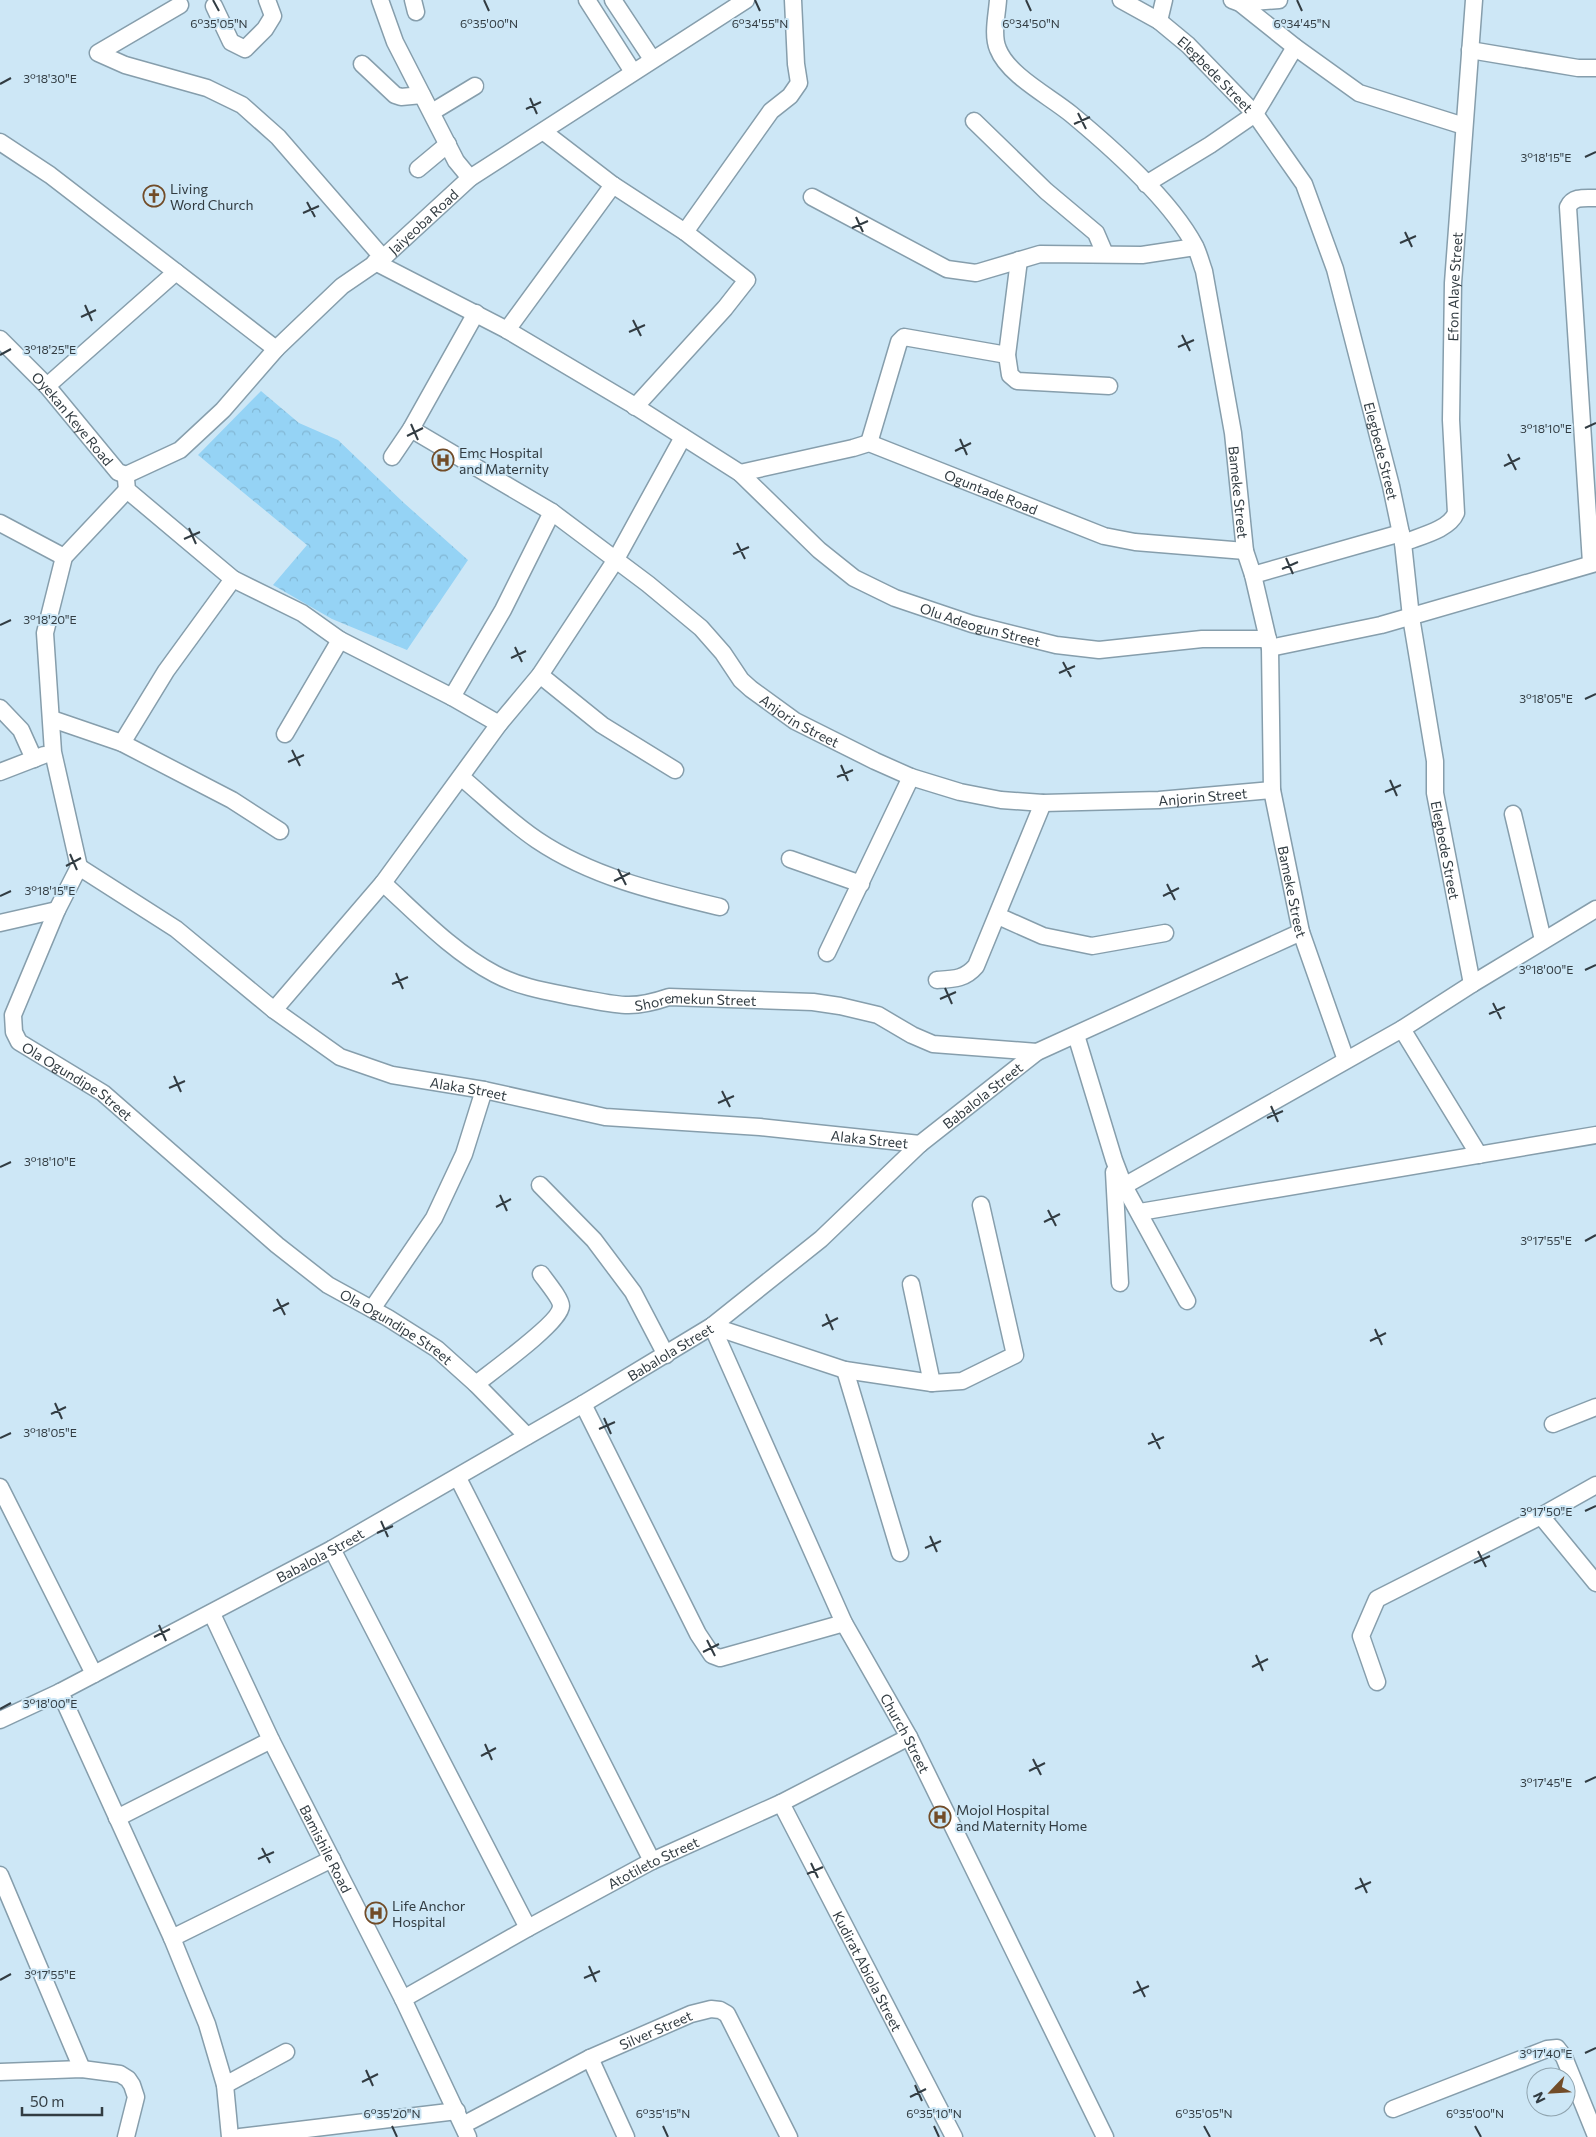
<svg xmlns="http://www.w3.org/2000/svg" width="1596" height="2137" font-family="Commissioner,sans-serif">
  <defs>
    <pattern id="forest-crowns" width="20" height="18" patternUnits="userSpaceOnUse" patternTransform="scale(1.25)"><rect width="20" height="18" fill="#95d3f5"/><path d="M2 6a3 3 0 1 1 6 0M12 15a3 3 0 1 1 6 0" fill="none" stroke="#81b6d3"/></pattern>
  </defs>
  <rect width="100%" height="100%" fill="#cde7f6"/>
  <path fill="url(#forest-crowns)" d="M261,391L299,423L338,440L404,503L468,560L407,650L332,619L273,585L307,545L198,455Z"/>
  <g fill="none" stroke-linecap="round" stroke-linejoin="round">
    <g stroke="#869eac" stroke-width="19">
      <g id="minor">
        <path d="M380,0L395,42L456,161L470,178"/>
        <path d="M413,0L416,12"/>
        <path d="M587,0L633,72"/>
        <path d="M613,0L652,59"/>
        <path id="s1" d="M998,0C997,15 992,35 998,49C1008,75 1049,96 1071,114C1112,148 1170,199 1195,246C1199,254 1201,263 1204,271L1233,433L1245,551L1253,575L1270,648L1272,790L1301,932L1346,1060"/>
        <path id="s2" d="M1121,0L1159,21L1188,45L1255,114L1304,184L1335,269L1391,486L1403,543L1411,617L1435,761V793L1472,984"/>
        <path d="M1232,0L1240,3L1295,47L1359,93L1464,126"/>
        <path d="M1240,3L1279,0"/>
        <path d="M180,5L98,53L125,65L207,88L242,105L278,137L383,258"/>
        <path d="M214,6L231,42L245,49L265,29L273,16L267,0"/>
        <path d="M1159,21L1164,0"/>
        <path d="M1470,50L1578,68H1596"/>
        <path d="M362,64L395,95L401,97L422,95"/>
        <path d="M432,112L475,86"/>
        <path d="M974,121L1046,191L1096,233L1105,254"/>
        <path d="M544,132L613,185L685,232L747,280L725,308L635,407"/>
        <path d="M0,142L50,175L276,349"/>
        <path d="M418,169L448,144"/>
        <path d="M1146,184L1210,145L1255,114L1295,47"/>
        <path d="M812,197L947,269L976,273L1040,254L1142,255L1195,247"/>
        <path d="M685,232L771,111L790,96L799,83L796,64L793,0"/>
        <path d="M1019,260L1007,355L1010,375L1017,381L1109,386"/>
        <path id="s3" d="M375,262L507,330L630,403L740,473L819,550L854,578L895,598L972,624L1056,645L1099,650L1202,639H1268"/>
        <path d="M507,330L613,185"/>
        <path id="s4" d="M0,339L47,386L118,472L126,475"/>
        <path d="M47,386L176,272"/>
        <path id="s5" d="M411,429L552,512L648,584L701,628L723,653L741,680L751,689L795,721L875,761L911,777L960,792L1001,800L1043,803L1159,800L1272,790"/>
        <path d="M869,443L899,342L904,337L1007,355"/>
        <path d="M392,457L411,429L476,313"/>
        <path id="s6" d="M740,473L853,448L869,443L1104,536L1135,542L1245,551"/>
        <path id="s7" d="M126,475L180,450L223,410L276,349L342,286L383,258L470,178L746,0"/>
        <path d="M126,479L127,490L233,579L302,613L340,640L452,697L499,724"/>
        <path id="s8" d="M127,490L64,557L45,633L53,752L79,867L57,910L13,1015L14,1032L19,1042L103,1093L277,1245L328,1285L388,1318L437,1349L476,1384L527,1436"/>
        <path d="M0,523L64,557"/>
        <path id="s9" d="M1403,543C1420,536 1449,530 1456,513L1451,420L1453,283L1474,0"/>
        <path d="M1591,563L1568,207C1573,196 1585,198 1596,198"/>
        <path d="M1253,575L1401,533"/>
        <path d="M1270,648L1381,625L1596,563"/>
        <path d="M540,675L602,725L675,770"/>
        <path d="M452,697L503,610L552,512"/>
        <path d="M0,708L21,730L34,759"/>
        <path d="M52,719L122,743L232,800L280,831"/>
        <path d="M285,734L340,640"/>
        <path d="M122,743L166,671L233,579"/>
        <path d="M0,772L44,755"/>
        <path d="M461,777C486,798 510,822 537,840C592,877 657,892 720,907"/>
        <path d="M1513,814L1543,940"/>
        <path d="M790,859L861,884"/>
        <path id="s10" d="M79,867L176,929L274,1010L340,1057L392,1075L484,1090L605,1117L760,1127L920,1144"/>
        <path id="s11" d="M383,883C418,915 453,952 495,974C521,988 551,992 580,998C618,1005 631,1010 669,997L813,1002L840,1006L878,1015L912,1035L933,1044L1037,1052"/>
        <path d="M998,916L1043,936L1092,946L1165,933"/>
        <path d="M0,923L57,910"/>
        <path d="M827,953L911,777"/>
        <path d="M937,980C954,979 965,979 976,966L1043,803"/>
        <path d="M274,1010L383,883L499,724L540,675L615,561L683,437"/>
        <path d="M1402,1029L1479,1155"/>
        <path d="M1076,1035L1114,1160L1124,1186L1187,1301"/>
        <path d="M1114,1172L1120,1283"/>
        <path d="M540,1185L594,1240L633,1292L666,1355"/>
        <path d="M1124,1186L1402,1029L1472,984L1596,909"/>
        <path d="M1140,1212L1596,1135"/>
        <path d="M911,1284L932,1383"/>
        <path d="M372,1309L434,1218L464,1154L484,1090"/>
        <path id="s12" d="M712,1326L844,1623L909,1737L1105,2137"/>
        <path d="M712,1326L845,1370L932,1383L962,1381L1015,1355L981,1205"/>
        <path d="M845,1370L900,1553"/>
        <path d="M476,1384C491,1372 561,1322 561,1306C561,1299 546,1281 541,1274"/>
        <path d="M583,1404L698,1634L712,1655L720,1658L844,1623"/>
        <path d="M1553,1424L1596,1407"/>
        <path d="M458,1478L652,1861"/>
        <path d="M0,1487L94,1674"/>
        <path d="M1541,1516L1596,1583"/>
        <path d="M332,1549L528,1928"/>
        <path id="s13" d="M212,1614L271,1740L403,1999L468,2137"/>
        <path d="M1377,1682L1361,1636L1377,1599L1541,1516L1596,1485"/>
        <path d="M60,1692L172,1938L207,2024L225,2085L230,2137"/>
        <path id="s14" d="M0,1720L60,1692L332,1549L583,1404L712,1326L821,1239L920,1144L1037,1052L1301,932"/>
        <path id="s15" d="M781,1803L954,2137"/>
        <path d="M117,1818L271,1740"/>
        <path d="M0,1875L82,2069"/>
        <path d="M172,1938L332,1859"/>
        <path id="s16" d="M403,1999L528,1928L652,1861L781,1803L909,1737"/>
        <path d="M590,2058L626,2137"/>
        <path d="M0,2072L82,2069L120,2074L128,2079L132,2085L136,2097L126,2137"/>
        <path d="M225,2085L286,2052"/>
        <path d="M1393,2109L1547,2049L1557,2048L1564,2057L1596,2136"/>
        <path id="s17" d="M463,2125L590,2058L691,2014L711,2009L720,2010L727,2014L789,2137"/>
        <path d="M240,2137L457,2111"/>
      </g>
    </g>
    <use href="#minor" stroke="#fff" stroke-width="16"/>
  </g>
  <path fill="none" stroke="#323c42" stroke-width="2" d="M213,0L219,11M484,0L489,11M755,0L760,11M1026,0L1031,11M1297,0L1302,11M0,84L11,78M530,98L537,114M526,109L541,102M1078,113L1086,129M1074,124L1090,117M1585,157L1596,152M307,202L315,217M303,213L319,206M856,217L863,232M852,228L868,221M1405,232L1412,247M1400,243L1416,236M85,305L92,321M81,317L96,310M633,320L641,336M629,332L645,325M1182,335L1190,351M1178,347L1194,340M0,355L11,349M411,424L418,440M1585,428L1596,423M407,436L423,428M960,439L967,455M955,451L971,443M1508,454L1516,470M1504,466L1520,458M189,528L196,544M184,539L200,532M737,543L745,559M733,554L749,547M1286,558L1293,574M1282,569L1298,562M0,625L11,620M515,647L522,662M511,658L526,651M1063,662L1071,677M1059,673L1075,666M1585,699L1596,694M292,750L300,766M288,762L304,755M841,765L848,781M837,777L853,770M1390,780L1397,796M1385,792L1401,785M70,854L77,870M66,866L81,858M618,869L626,885M614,881L630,873M1167,884L1175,900M0,896L11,891M1163,896L1179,888M1585,970L1596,965M396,973L403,989M392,984L408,977M945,988L952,1004M940,999L956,992M1493,1003L1501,1019M1489,1014L1505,1007M174,1076L181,1092M169,1088L185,1081M722,1091L730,1107M718,1103L734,1096M1271,1106L1278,1122M1267,1118L1283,1111M0,1167L11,1162M500,1195L507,1211M496,1207L511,1199M1048,1210L1056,1226M1044,1222L1060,1214M1585,1241L1596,1235M277,1299L285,1315M273,1311L289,1303M826,1314L833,1330M822,1326L838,1318M1375,1329L1382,1345M1370,1341L1386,1333M55,1403L62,1419M51,1414L66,1407M604,1418L611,1434M599,1429L615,1422M1152,1433L1160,1449M0,1438L11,1433M1148,1444L1164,1437M1585,1511L1596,1506M381,1521L388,1537M377,1533L393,1526M930,1536L937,1552M925,1548L941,1541M1478,1551L1486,1567M1474,1563L1490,1556M159,1625L166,1641M154,1637L170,1629M707,1640L715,1656M703,1652L719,1644M1256,1655L1263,1671M1252,1667L1268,1659M0,1709L11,1703M485,1744L492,1760M481,1756L496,1748M1033,1759L1041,1775M1029,1771L1045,1763M1585,1782L1596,1777M262,1848L270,1863M258,1859L274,1852M811,1863L818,1878M807,1874L823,1867M1360,1878L1367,1893M1355,1889L1371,1882M589,1966L596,1982M584,1978L600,1971M0,1980L11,1974M1137,1981L1145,1997M1133,1993L1149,1986M1585,2053L1596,2048M366,2070L373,2086M362,2082L378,2074M915,2085L922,2101M910,2097L926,2089M392,2126L397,2137M663,2126L668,2137M934,2126L939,2137M1204,2126L1210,2137M1475,2126L1481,2137"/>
  <defs>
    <g id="church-ring" transform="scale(1.125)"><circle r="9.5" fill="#cde7f6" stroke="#724c28" stroke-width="1.5"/><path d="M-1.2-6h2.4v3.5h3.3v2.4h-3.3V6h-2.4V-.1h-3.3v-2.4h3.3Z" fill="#724c28"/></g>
    <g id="hospital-ring" transform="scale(1.125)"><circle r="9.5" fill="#cde7f6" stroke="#724c28" stroke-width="1.5"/><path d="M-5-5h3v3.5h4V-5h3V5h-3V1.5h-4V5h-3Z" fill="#724c28"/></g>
  </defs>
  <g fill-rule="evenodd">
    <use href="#church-ring" x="154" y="196"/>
    <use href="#hospital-ring" x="443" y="460"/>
    <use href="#hospital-ring" x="940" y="1817"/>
    <use href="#hospital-ring" x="376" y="1913"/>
  </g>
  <g text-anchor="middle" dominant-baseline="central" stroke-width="4" stroke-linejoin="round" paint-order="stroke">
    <g font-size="14" fill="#323c42" stroke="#cde7f6">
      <text stroke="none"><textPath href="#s2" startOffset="121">Elegbede Street</textPath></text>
      <text stroke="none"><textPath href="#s7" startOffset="394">Jaiyeoba Road</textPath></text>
      <text stroke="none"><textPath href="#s9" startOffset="289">Efon Alaye Street</textPath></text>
      <text stroke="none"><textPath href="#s4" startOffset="108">Oyekan Keye Road</textPath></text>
      <text stroke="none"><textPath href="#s2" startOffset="541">Elegbede Street</textPath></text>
      <text stroke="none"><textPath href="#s6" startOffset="264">Oguntade Road</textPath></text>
      <text stroke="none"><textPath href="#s1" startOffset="581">Bameke Street</textPath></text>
      <text stroke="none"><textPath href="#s3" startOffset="712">Olu Adeogun Street</textPath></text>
      <text stroke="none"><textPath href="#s5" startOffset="490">Anjorin Street</textPath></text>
      <text stroke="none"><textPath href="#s5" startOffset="910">Anjorin Street</textPath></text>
      <text stroke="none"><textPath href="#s2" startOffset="946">Elegbede Street</textPath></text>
      <text stroke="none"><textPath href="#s1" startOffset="986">Bameke Street</textPath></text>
      <text stroke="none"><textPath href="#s11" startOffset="350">Shoremekun Street</textPath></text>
      <text stroke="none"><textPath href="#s8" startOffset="668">Ola Ogundipe Street</textPath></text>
      <text stroke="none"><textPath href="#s10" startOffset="456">Alaka Street</textPath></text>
      <text stroke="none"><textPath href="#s14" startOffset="1170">Babalola Street</textPath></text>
      <text stroke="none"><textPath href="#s10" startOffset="861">Alaka Street</textPath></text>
      <text stroke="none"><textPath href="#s8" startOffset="1072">Ola Ogundipe Street</textPath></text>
      <text stroke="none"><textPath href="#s14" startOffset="765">Babalola Street</textPath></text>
      <text stroke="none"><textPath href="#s14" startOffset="360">Babalola Street</textPath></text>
      <text stroke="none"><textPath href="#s12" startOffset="451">Church Street</textPath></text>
      <text stroke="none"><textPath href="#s13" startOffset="261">Bamishile Road</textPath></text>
      <text stroke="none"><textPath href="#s16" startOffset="285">Atotileto Street</textPath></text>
      <text stroke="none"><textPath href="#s15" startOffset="189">Kudirat Abiola Street</textPath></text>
      <text stroke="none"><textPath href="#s17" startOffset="215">Silver Street</textPath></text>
    </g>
    <g font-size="14" fill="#323c42" stroke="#cde7f6" text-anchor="start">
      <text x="170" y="188">Living<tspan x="170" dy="16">Word Church</tspan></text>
      <text x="459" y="452">Emc Hospital<tspan x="459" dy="16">and Maternity</tspan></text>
      <text x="956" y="1809">Mojol Hospital<tspan x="956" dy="16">and Maternity Home</tspan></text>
      <text x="392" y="1905">Life Anchor<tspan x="392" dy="16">Hospital</tspan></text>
    </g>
  </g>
  <g font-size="12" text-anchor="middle" fill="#323c42" stroke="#cde7f6" stroke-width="4" stroke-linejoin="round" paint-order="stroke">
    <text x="1031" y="28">6°34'50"N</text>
    <text x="1302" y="28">6°34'45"N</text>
    <text x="219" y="28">6°35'05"N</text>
    <text x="489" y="28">6°35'00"N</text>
    <text x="760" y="28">6°34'55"N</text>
    <text x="50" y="83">3°18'30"E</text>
    <text x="1546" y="162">3°18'15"E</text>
    <text x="50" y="354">3°18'25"E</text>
    <text x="1546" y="433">3°18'10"E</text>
    <text x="50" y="624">3°18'20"E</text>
    <text x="1546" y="703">3°18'05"E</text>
    <text x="50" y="895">3°18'15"E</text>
    <text x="1546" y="974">3°18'00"E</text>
    <text x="50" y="1166">3°18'10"E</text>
    <text x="1546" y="1245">3°17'55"E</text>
    <text x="50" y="1437">3°18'05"E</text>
    <text x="1546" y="1516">3°17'50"E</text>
    <text x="50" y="1708">3°18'00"E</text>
    <text x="1546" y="1787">3°17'45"E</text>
    <text x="50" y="1979">3°17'55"E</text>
    <text x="1546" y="2058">3°17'40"E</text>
    <text x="392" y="2118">6°35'20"N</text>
    <text x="663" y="2118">6°35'15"N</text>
    <text x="934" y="2118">6°35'10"N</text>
    <text x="1204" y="2118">6°35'05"N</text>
    <text x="1475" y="2118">6°35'00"N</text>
  </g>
  <g transform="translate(1551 2092) rotate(245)"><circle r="24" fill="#cde7f6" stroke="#8fa3ae"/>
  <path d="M0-4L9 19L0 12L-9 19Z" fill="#724c28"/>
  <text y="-8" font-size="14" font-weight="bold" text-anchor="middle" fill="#323c42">N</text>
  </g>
  <path d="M22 2107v8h80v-8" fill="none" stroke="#323c42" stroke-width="2.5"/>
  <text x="30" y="2107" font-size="15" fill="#323c42" stroke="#cde7f6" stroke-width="4" paint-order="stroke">50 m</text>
</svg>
